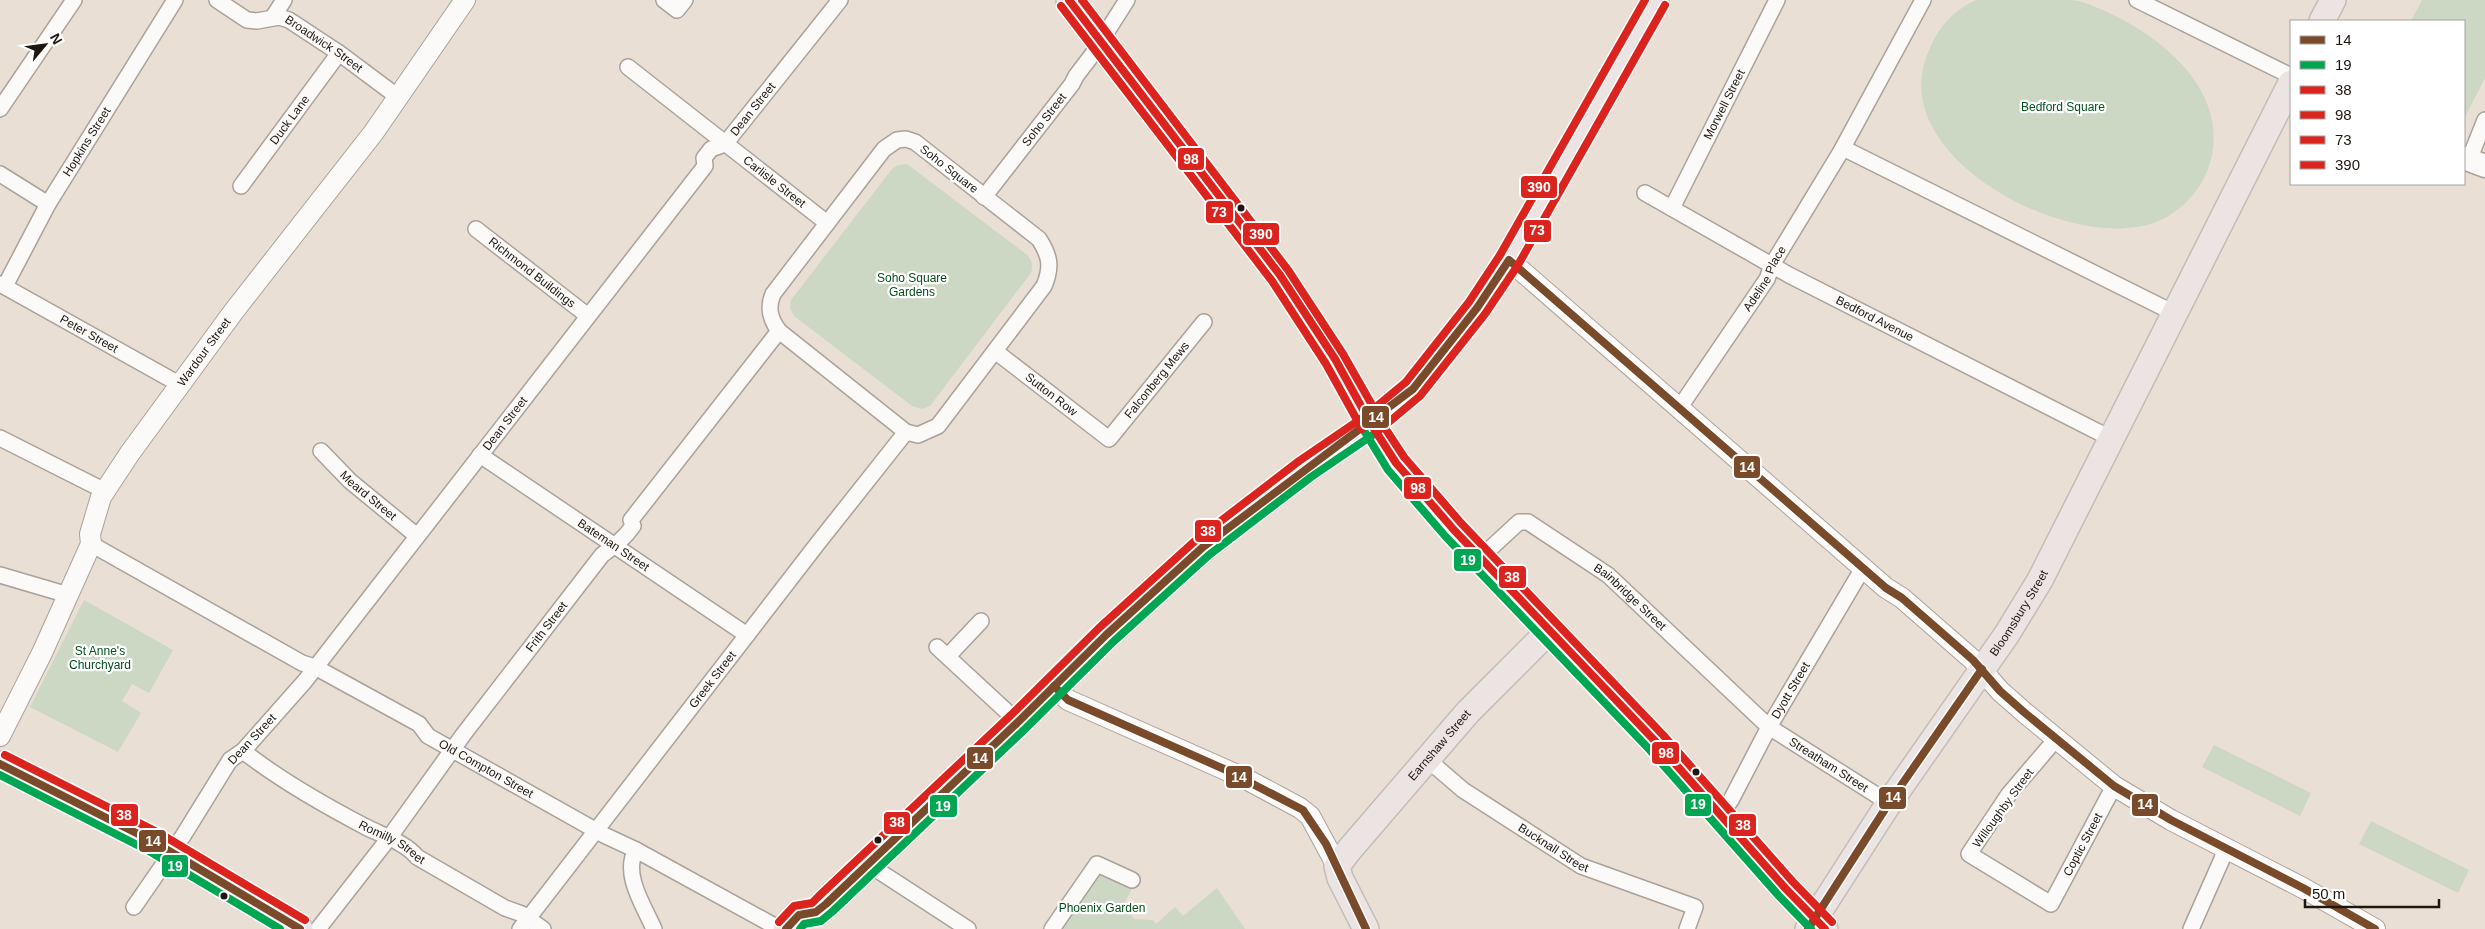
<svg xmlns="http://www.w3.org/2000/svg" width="2485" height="929" font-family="Helvetica,sans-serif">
  <rect width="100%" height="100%" fill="#eadfd5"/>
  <g fill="#ccd7c4">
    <path d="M1976,0C2007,0 2041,0 2072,0C2083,1 2096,7 2107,12C2169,40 2237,100 2206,174C2197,194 2178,214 2156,222C2082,250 1940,183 1923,102C1919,84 1922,66 1929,50C1938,27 1954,10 1976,0Z"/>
    <path d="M2422,0H2485V78L2464,119V21H2411Z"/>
    <path d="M907,164L1026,254C1032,259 1033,266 1031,273L930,406L922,409L912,406L794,316L790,308L791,300L892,169L898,165Z"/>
    <path d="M84,600L173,650L149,693L132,684L122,701L141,713L118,752L30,707Z"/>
    <path d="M2214,745L2311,793L2300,816L2202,767Z"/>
    <path d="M2371,821L2469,870L2458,893L2359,844Z"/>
    <path d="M1101,871L1133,887L1124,904L1134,919L1153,920L1156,924L1175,907L1183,916L1217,888L1245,929H1063Z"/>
  </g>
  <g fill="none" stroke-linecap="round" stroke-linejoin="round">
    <g stroke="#aaa29a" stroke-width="18">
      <g id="minor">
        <path id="s1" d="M217,0L247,20L257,21L279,17L289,20L339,53L398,97"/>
        <path d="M664,0L677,10L685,0"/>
        <path d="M2137,0L2291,76"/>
        <path d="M273,17L284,0"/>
        <path id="s2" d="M628,67L827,223"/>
        <path d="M0,109L74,0"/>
        <path d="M906,139L915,142L1039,239C1050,256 1052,267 1044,286L938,426L918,435L906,432L779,331C770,319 767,308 773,294L884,149L897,140Z"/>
        <path d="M1843,148L2174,313"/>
        <path d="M2469,160L2485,120"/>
        <path d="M0,174L48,204"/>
        <path id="s3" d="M241,186L339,53"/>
        <path id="s4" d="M1645,193L1789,275L2110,438"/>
        <path id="s5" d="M984,197L1072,84L1076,76L1092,55L1127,0"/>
        <path id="s6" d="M1672,208L1777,0"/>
        <path id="s7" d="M476,229L588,316"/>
        <path id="s8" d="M0,284L179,384"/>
        <path id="s9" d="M5,286L48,204L175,0"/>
        <path id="s10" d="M995,351L1109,439L1204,322"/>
        <path id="s11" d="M1680,407L1767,279L1772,265L1840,153L1923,0"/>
        <path d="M0,438L105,491"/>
        <path id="s12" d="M321,451L350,481L417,536"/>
        <path id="s13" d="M480,455L747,635"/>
        <path id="s14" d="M91,544L302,663L315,667L419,724L428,736L604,835L636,850L780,929"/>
        <path id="s15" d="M1480,558L1519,522H1528L1608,575L1769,727L1889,803"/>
        <path d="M0,575L68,595"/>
        <path d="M937,647L1018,722"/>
        <path d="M948,656L981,621"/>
        <path id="s16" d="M2056,739L2009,794L1969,854L2051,904L2114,786"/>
        <path id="s17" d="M243,751C280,780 322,804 364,826C381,835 405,842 417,857L505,908L522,914L543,929"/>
        <path id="s18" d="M1427,759L1463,790L1581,866L1695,907L1687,929"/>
        <path id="s19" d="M1721,814L1731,800L1769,727L1863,568"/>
        <path d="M636,850C622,874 644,906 654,929"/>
        <path d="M868,864L968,929"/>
        <path id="s20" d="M134,907L183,836L230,760L243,751L305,681L705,166L704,158L711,149L725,144L840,0"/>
        <path id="s21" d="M318,929L389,838L463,735L602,555C614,546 624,539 633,526L631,520L779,331"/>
        <path id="s22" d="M520,929L818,543L906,432"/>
        <path d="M1052,929L1097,864L1132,880"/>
        <path d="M2191,929L2222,859L2225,848"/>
      </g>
    </g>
    <g stroke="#aaa29a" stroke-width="22">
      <g id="tertiary">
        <path d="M1509,260L1886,588L1902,598L1973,660L2000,691L2025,713L2114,786L2171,820L2303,888L2375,929"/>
        <path d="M1054,686L1068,700L1244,778L1300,808L1310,816L1337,866"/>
        <path id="s23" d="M0,736L42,653L91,544L90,534L101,497L130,453L234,311L374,132L465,0"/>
      </g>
    </g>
    <g stroke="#aaa29a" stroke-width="25">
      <path id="secondary" d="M2464,158L2485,166"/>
    </g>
    <g stroke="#c2bdb7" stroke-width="28">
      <g id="primary">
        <path d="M1069,0L1164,126L1280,275L1335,359L1371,424L1396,463L1454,530L1656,742L1786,889L1825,929"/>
        <path d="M2322,21L2333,0"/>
        <path d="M0,764L154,842L300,929"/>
        <path d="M786,929L799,915L816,912L826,904L1018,722L1106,635L1203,547L1305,469L1371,424L1413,389L1477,308L1509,260L1656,0"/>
        <path id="s24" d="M1366,929L1340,878L1337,866L1350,849L1468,712L1549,631"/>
        <path id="s25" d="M1808,929L1889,803L2007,634L2040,580L2291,83"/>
      </g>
    </g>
    <use href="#minor" stroke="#fcfaf9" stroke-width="15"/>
    <use href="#tertiary" stroke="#fcfaf9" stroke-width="20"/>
    <use href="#secondary" stroke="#fcfaf9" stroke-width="22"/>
    <use href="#primary" stroke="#ebe4e3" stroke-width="25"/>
    <g stroke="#fff" stroke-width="11">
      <g id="bus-1">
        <path d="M1054,686L1068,700L1224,769L1303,810L1326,844L1366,929"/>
        <path d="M0,764L154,842L300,929"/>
        <path d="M786,929L799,915L816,912L826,904L1018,722L1106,635L1203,547L1413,389L1477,308L1509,260L1886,588L1902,598L1973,660L2000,691L2025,713L2114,786L2171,820L2303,888L2375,929"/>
        <path d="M1808,929L1889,803L1982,669"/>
      </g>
    </g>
    <g stroke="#fff" stroke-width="11">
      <g id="bus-2">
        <path d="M1363,429L1388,470L1446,537L1649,749L1779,896L1811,929"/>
        <path d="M0,775L149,851L280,929"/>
        <path d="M800,929L804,924L821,921L833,911L1025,729L1113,642L1209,555L1311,477L1377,432"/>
      </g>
    </g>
    <g stroke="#fff" stroke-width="11">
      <g id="bus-3">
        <path d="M1379,419L1404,457L1461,523L1663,735L1793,882L1832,922"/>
        <path d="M5,755L159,833L305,920"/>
        <path d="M779,922L794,906L812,903L819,896L1011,715L1099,628L1196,540L1299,461L1365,416"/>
      </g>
    </g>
    <g stroke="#fff" stroke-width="11">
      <path id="bus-4" d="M1069,0L1280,275L1335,359L1371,424L1396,463L1454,530L1656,742L1786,889L1825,929"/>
    </g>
    <g stroke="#fff" stroke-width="11">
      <g id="bus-5">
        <path d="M1061,6L1272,281L1326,364L1362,429"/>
        <path d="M1377,432L1420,396L1485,314L1518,265L1665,5"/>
      </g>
    </g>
    <g stroke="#fff" stroke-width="11">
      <g id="bus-6">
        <path d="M1082,0L1288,270L1343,354L1380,419"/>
        <path d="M1365,416L1406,382L1469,302L1500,255L1645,0"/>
      </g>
    </g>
    <use href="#bus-1" stroke="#7a4b2a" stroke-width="8"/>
    <use href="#bus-2" stroke="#00a651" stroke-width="8"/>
    <use href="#bus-3" stroke="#dc241f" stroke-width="8"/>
    <use href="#bus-4" stroke="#dc241f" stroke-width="8"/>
    <use href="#bus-5" stroke="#dc241f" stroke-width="8"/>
    <use href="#bus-6" stroke="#dc241f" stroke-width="8"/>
  </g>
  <g fill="#1e1710" stroke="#fff" stroke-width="2">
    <circle cx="1241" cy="208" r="4.5"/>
    <circle cx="1696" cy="772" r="4.5"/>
    <circle cx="878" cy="840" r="4.5"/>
    <circle cx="224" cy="896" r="4.5"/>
  </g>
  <g text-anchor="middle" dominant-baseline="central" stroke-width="4.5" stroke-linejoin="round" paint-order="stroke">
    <g font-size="12" fill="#1e1710" stroke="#fff">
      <text stroke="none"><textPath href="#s1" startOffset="121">Broadwick Street</textPath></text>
      <text stroke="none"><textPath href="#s6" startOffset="116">Morwell Street</textPath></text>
      <text stroke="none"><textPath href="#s20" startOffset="1016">Dean Street</textPath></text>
      <text stroke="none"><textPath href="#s3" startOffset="82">Duck Lane</textPath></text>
      <text stroke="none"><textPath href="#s5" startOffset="98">Soho Street</textPath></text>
      <text stroke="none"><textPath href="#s9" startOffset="166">Hopkins Street</textPath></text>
      <text transform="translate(949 169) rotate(38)">Soho Square</text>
      <text stroke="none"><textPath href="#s2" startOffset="186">Carlisle Street</textPath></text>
      <text stroke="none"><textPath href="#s7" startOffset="71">Richmond Buildings</textPath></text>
      <text stroke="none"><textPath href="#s11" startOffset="154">Adeline Place</textPath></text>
      <text stroke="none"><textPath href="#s4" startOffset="262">Bedford Avenue</textPath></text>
      <text stroke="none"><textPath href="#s8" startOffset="102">Peter Street</textPath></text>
      <text stroke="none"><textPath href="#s23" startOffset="439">Wardour Street</textPath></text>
      <text stroke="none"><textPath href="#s10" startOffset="220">Falconberg Mews</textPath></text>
      <text stroke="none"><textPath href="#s10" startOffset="71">Sutton Row</textPath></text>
      <text stroke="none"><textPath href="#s20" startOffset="611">Dean Street</textPath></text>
      <text stroke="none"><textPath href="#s12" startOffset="65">Meard Street</textPath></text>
      <text stroke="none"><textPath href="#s13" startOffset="161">Bateman Street</textPath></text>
      <text stroke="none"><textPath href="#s15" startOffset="189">Bainbridge Street</textPath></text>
      <text stroke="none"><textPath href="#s25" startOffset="380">Bloomsbury Street</textPath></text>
      <text stroke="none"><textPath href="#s21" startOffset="379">Frith Street</textPath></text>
      <text stroke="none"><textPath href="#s22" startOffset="315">Greek Street</textPath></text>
      <text stroke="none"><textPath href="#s19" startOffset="142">Dyott Street</textPath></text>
      <text transform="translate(252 739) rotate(-47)">Dean Street</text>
      <text stroke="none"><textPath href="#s24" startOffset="228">Earnshaw Street</textPath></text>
      <text stroke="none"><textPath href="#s15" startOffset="450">Streatham Street</textPath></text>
      <text stroke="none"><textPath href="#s14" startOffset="456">Old Compton Street</textPath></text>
      <text transform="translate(2003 808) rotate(-54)">Willoughby Street</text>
      <text stroke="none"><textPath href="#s17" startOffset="175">Romilly Street</textPath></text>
      <text stroke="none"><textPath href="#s16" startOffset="308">Coptic Street</textPath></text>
      <text stroke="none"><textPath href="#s18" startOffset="155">Bucknall Street</textPath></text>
    </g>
    <g font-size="12" fill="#03501a" stroke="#fff">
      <text x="2063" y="107">Bedford Square</text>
      <text x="912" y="278">Soho Square<tspan x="912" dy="14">Gardens</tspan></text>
      <text x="100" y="651">St Anne's<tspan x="100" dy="14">Churchyard</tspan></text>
      <text x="1102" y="908">Phoenix Garden</text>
    </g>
  </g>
  <g stroke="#fff" stroke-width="2">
    <rect x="1177" y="147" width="28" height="24" rx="5" fill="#dc241f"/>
    <rect x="1520" y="175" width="38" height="24" rx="5" fill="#dc241f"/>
    <rect x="1205" y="200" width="29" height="24" rx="5" fill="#dc241f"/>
    <rect x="1523" y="219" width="29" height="24" rx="5" fill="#dc241f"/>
    <rect x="1242" y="222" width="38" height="24" rx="5" fill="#dc241f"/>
    <rect x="1361" y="405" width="29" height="24" rx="5" fill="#7a4b2a"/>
    <rect x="1733" y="455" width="28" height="24" rx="5" fill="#7a4b2a"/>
    <rect x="1403" y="476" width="29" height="24" rx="5" fill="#dc241f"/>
    <rect x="1194" y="519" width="28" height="24" rx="5" fill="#dc241f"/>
    <rect x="1453" y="548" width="29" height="24" rx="5" fill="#00a651"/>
    <rect x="1498" y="565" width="29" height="24" rx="5" fill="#dc241f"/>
    <rect x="1651" y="741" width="29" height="24" rx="5" fill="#dc241f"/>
    <rect x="966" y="746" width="28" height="24" rx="5" fill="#7a4b2a"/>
    <rect x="1225" y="765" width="28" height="24" rx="5" fill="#7a4b2a"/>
    <rect x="1878" y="786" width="29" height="24" rx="5" fill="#7a4b2a"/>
    <rect x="1684" y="793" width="28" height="24" rx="5" fill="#00a651"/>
    <rect x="2131" y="793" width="28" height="24" rx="5" fill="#7a4b2a"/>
    <rect x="929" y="794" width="29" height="24" rx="5" fill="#00a651"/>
    <rect x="110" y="803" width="29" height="24" rx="5" fill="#dc241f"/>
    <rect x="883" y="811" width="28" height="24" rx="5" fill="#dc241f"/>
    <rect x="1728" y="813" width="29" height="24" rx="5" fill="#dc241f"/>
    <rect x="138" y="829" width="29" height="24" rx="5" fill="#7a4b2a"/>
    <rect x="161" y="854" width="28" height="24" rx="5" fill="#00a651"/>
  </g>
  <g font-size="14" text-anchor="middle" font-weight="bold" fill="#fff">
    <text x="1191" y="164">98</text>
    <text x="1539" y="192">390</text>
    <text x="1219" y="217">73</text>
    <text x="1537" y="235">73</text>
    <text x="1261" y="239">390</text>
    <text x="1376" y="422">14</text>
    <text x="1747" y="472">14</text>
    <text x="1418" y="493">98</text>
    <text x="1208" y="536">38</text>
    <text x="1468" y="565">19</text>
    <text x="1512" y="582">38</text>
    <text x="1666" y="758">98</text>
    <text x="980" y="763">14</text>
    <text x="1239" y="782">14</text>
    <text x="1893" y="802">14</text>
    <text x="1698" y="809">19</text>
    <text x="2145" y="809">14</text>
    <text x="943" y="811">19</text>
    <text x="124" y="820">38</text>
    <text x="897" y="827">38</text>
    <text x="1743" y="830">38</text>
    <text x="153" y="846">14</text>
    <text x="175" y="871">19</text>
  </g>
  <rect x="2290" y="20" width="175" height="165" fill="#ffffff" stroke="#a5a29f"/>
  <rect x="2300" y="36" width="25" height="8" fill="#7a4b2a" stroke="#a5a29f"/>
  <text x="2335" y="45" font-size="15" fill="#1e1710">14</text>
  <rect x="2300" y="61" width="25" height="8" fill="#00a651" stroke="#a5a29f"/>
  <text x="2335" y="70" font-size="15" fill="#1e1710">19</text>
  <rect x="2300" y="86" width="25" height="8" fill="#dc241f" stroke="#a5a29f"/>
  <text x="2335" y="95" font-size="15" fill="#1e1710">38</text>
  <rect x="2300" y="111" width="25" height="8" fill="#dc241f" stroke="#a5a29f"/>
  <text x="2335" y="120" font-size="15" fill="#1e1710">98</text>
  <rect x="2300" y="136" width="25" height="8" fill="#dc241f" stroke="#a5a29f"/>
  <text x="2335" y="145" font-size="15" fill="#1e1710">73</text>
  <rect x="2300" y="161" width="25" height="8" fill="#dc241f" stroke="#a5a29f"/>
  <text x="2335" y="170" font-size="15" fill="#1e1710">390</text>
  <g transform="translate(45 45) rotate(61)" stroke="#ffffff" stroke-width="4" paint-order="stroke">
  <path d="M0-4L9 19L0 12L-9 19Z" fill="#1e1710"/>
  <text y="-8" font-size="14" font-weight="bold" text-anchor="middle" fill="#1e1710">N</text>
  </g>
  <path d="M2305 899v8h134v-8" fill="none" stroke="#1e1710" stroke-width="2.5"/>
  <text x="2312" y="899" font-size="15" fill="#1e1710" stroke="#ffffff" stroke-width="4" paint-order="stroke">50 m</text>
</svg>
